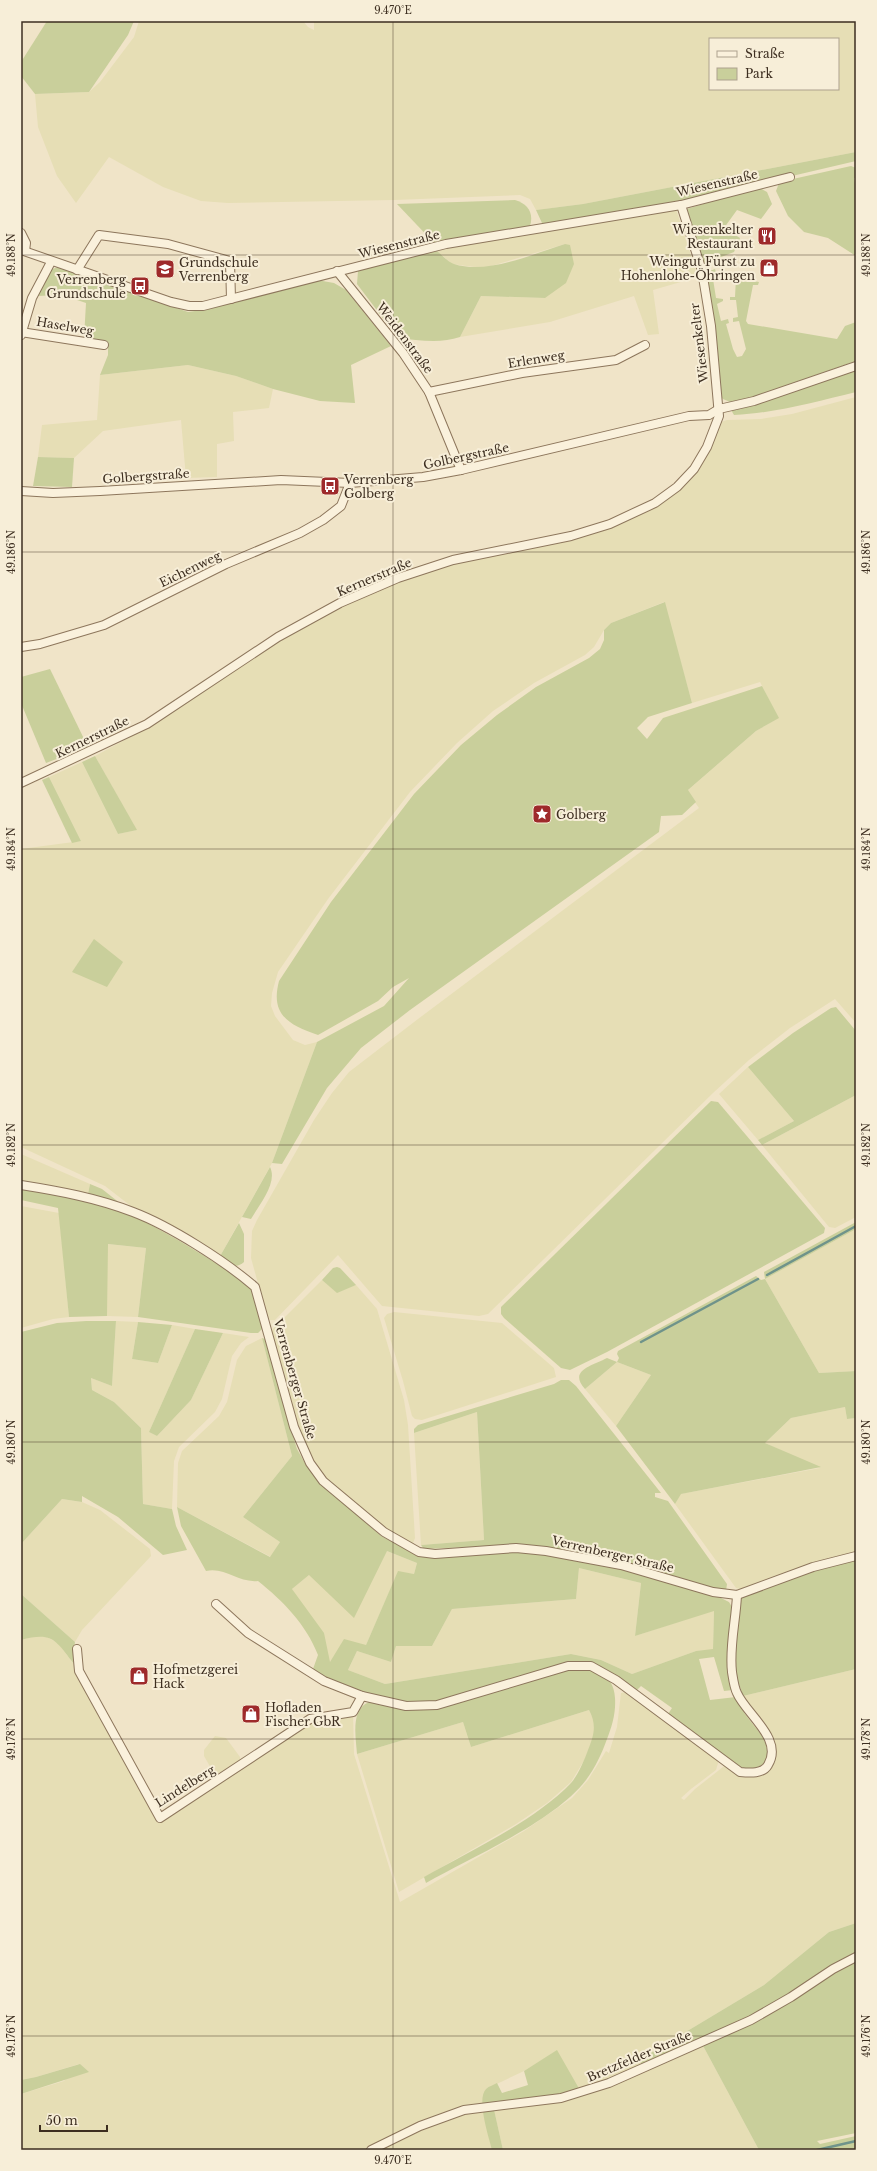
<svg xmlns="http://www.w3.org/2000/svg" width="877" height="2171" font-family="'Libre Baskerville',serif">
  <rect width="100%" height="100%" fill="#f0e4c8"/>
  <g fill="#e6deb5" fill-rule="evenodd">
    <path d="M139,21H303L308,27L314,30V21H856V152L583,204L536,210L530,199L520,195L394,200L228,203L201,201L163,187L109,157L76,203L57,176L38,127L35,94L89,92L100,82L134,37ZM710,39H838V89H710Z"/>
    <path d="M675,206L698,277L653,290L659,334L648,335L634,296L550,322L460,337L481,296L545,298L565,244L488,267H474L452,264L437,251L529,232Z"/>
    <path d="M188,365L236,376L273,389L269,408L233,412L234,441L217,444V477L186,478L181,420L103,431L74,458L38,457L42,425L97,420L100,375Z"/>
    <path d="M856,397V1023L835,999L790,1028L749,1060L713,1093L488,1314L479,1316L382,1306L338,1255L275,1320H270L267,1316L251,1258L252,1231L257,1220L314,1120L332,1093L349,1072L418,1019L699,808L687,791L756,731L778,718L760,682L692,703L664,602L611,623L604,630L594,647L585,655L534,683L493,711L457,743L410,792L328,899L278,972L272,993L271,1006L275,1016L293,1040L305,1045L317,1042L272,1163L219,1258L136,1210L105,1186L21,1147V849L81,841L49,777L82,762L118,834L136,830L95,756L145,729L280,640L340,606L400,580L455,563L572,538L658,504L710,448L721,422L727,420L761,419L792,414Z"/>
    <path d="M748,1067L794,1121L758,1140L719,1094Z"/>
    <path d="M856,1095V1217L835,1228L829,1227L762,1145Z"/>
    <path d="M21,1154L90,1184L88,1194L21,1183Z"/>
    <path d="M21,1206L59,1213L69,1317L53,1319L21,1328Z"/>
    <path d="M856,1229V1371L819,1373L765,1279Z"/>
    <path d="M107,1244L146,1248L138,1317L107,1316Z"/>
    <path d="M322,1280L337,1292L356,1285L377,1309L404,1400L408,1425L415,1538L413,1543L409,1544L385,1529L326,1480L313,1461L297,1427L271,1334L273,1329Z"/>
    <path d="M394,1312L502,1323L554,1368L556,1377L422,1420L415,1419L412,1416L403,1381L384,1318L387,1314Z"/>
    <path d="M116,1321L138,1322L132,1359L158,1363L172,1325L195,1329L149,1432L157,1436L191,1400L223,1333L249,1337L241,1343L232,1356L222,1399L215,1412L179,1447L174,1461L172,1509L143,1504L141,1428L114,1402L92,1390L91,1378L112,1386Z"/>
    <path d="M262,1338L292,1456L243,1517L280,1542L271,1557L177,1507L178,1463L182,1451L219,1416L227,1402L237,1360L246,1346Z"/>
    <path d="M617,1362L651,1375L616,1426L585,1389Z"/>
    <path d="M845,1407L847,1419L856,1418V1553L813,1564L740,1589L736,1588L675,1504L680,1494L820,1468L765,1443L791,1418Z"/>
    <path d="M477,1412L484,1540L421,1545L414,1433Z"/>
    <path d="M62,1499L82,1502L100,1510L150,1549L151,1556L82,1630L75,1642L21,1594V1544Z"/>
    <path d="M387,1551L417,1563L414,1574L398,1572L366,1645L330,1663L292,1589L309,1575Z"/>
    <path d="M579,1568L641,1583L635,1636L714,1610L713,1650L696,1651L632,1674L601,1660L571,1654L385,1684L348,1670L357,1651L391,1662L396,1646H432L452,1609L576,1599Z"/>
    <path d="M38,1635L45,1636L58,1643L79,1671L160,1818L310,1719L353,1712L354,1754L400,1902L524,1831L572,1798L588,1780L606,1751L609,1753L617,1727L621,1693L626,1692L717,1757L718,1763L716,1770L691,1789L681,1798L684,1800L695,1789L728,1763L740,1772L772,1750L743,1696L856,1669V1923L829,1932L764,1985L639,2060L701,2042L759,2150H503L493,2105L536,2102L557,2051L524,2071L486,2089L482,2106L492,2150H21V2094L64,2081L79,2064L36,2077L21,2080V1640Z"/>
    <path d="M589,1710L594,1721L595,1734L585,1759L571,1782L547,1803L516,1824L399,1892L357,1754L463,1722L471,1747Z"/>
    <path d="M215,1736L226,1738L240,1757V1760L219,1775H215L204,1756V1750Z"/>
  </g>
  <g fill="#c9cf9b" fill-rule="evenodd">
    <path d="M47,21H134L128,35L89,92L35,94L21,76V62Z"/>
    <path d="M856,152V161L685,201L550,224L542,223L536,210L583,204Z"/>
    <path d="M851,166L856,168V178H854L856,189V256L828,238L804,232L788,216L776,191L779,183L784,181Z"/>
    <path d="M758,187L767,192L772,204L761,219L737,210L724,228L740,238L734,252L703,264L687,209Z"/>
    <path d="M515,200C528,204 534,213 530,226L435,244L397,204Z"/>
    <path d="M565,244L570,245L574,264L566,283L545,298L481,296L460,337C440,344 418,340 398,338L357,284L358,271L365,268L437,251C442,255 448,262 454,264C488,275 532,254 565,244Z"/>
    <path d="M58,267L188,312L209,309L317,280L334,283L346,290L391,346L351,365L355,403L320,401L273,389L236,376L188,365L100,375L108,355V342L84,338L86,303L62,295L37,296L50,270Z"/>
    <path d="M715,269L718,279H713L716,298L723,299V301L717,304L721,321L728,319L729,323L726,324L733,349L737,357L742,356L746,349L739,321L733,322V318L738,317L736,300H730V297H735L736,278L759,282L758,285H753L746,321L748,324L837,339L845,326L856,322V361L753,397L730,402L723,399L720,396L705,277L707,272Z"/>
    <path d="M856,370V392C815,402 776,413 734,415L731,410Z"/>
    <path d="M38,457L74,458L72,487L33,486Z"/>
    <path d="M665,602L692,703L648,717L637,728L647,739L663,718L762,686L779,718L756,731L688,790L696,802L682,815L661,816L659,832L410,1010L361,1048L327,1088L282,1164L272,1163L317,1042L384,1006L409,978L393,987L378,1001L318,1035C289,1025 270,1015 279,981L331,902L414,794L461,745L497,715L536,687L589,658L600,649L604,640V630L611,623Z"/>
    <path d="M50,669L88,747L46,763L21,703V677Z"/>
    <path d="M95,756L137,830L118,834L82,762Z"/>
    <path d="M49,777L81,841L72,843L42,780Z"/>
    <path d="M94,939L123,962L107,987L72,972Z"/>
    <path d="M836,1007L856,1031V1095L762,1145L758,1140L794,1121L748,1067L793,1033L831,1008Z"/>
    <path d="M711,1101L718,1102L825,1228L824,1233L607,1352L570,1370L561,1368L504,1318L501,1314V1307Z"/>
    <path d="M270,1167C278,1183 259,1205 251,1219L242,1217Z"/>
    <path d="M90,1184L102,1189L121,1204L88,1194Z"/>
    <path d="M21,1188L93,1202L133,1215L178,1240L234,1274L250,1287L256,1298L263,1328L258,1333H251L138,1317L146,1248L108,1244L107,1316L69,1317L58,1208L21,1200Z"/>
    <path d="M856,1222V1229L765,1279L819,1373L856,1371V1418L847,1419L845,1407L791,1418L765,1443L821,1467L681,1494L675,1504L616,1426L651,1375L617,1362L585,1389C568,1370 592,1366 607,1358L617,1362L619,1358L617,1354L618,1351L756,1276L761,1280L765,1279L764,1272Z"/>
    <path d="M239,1223L244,1234V1262C235,1270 229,1263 219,1258Z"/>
    <path d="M337,1267L340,1268L356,1285L337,1293L322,1280L333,1268Z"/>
    <path d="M86,1321H116L112,1386L91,1378L92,1390L114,1402L141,1428L143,1504L172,1509L176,1526L187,1550L163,1555L118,1517L82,1496V1502L62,1499L21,1544V1332L57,1323Z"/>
    <path d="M138,1322L172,1325L158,1363L132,1359Z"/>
    <path d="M195,1329L223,1333L191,1400L157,1436L149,1432Z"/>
    <path d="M262,1338L268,1340L290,1427L297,1449L306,1465L321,1483L381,1536L418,1555L489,1551L528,1552L617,1567L715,1595L729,1602L732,1607L729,1648L733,1690L724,1691L714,1657L699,1659L710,1700L736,1697C739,1703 742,1709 745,1714C757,1731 776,1745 763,1767L749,1770L740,1767L668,1714L672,1708L641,1686L636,1691C622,1681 607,1666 590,1663C570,1659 550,1668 531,1674C496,1685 460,1699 423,1704C392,1708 338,1687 313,1669L318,1655C306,1624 283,1601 258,1581C238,1583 226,1567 206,1571L181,1526L177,1507L270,1557L280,1542L243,1517L292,1456ZM387,1551L417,1563L414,1574L398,1571L366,1645L344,1639L330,1662L324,1633L292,1589L309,1575L354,1618ZM579,1568L641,1583L635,1636L714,1611L713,1649L696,1651L632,1674L601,1660L571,1654L385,1684L348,1670L357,1651L391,1662L396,1646H432L452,1609L576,1599Z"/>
    <path d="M561,1380H569L576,1386L661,1493H655V1497L668,1501L727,1584L726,1591L517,1545L424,1549L421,1545L484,1540L477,1412L414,1433V1429L418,1425L554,1384Z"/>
    <path d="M856,1560V1669L743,1696L734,1669L738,1609L741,1598L748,1593L814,1570Z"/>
    <path d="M21,1594L75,1642L73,1654L74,1664C56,1641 53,1631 21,1640Z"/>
    <path d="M568,1669C590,1669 614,1671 615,1698C616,1713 612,1726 607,1739C602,1753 595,1768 586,1780C555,1821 472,1857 426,1883L424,1877C470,1851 535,1821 571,1783C578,1775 584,1761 588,1750C594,1735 597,1725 589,1710L471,1747L463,1722L357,1754C356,1738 350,1709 369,1702L406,1709Z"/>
    <path d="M856,1923V2133L817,2141L820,2144L856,2136V2150H759L701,2042L644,2068L639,2060L764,1985L829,1932Z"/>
    <path d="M557,2050L581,2092L493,2105L503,2150H492C489,2137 476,2099 486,2089C489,2086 494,2085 497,2083L502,2093L528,2085L524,2071Z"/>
    <path d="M80,2064L89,2072L21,2094V2080L36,2077Z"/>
  </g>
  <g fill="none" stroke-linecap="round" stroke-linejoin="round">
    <g stroke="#6f938a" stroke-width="2.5">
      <path d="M767,1275L856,1226"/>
      <path d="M641,1342L758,1279"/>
      <path d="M817,2150L856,2141"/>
    </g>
    <g stroke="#8d765c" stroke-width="10">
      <g id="minor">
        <path d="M21,233L26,243L25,251"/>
        <path d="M21,250L171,302L189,306H203L446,244L681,205L790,177"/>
        <path d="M77,270L99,235L168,244L230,261L231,299"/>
        <path d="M337,271L403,353L429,392L461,470"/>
        <path d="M21,332L104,345"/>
        <path d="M21,335L32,298L51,262"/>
        <path d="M429,392L522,373L616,360L645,345"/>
        <path d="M21,491L53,493L100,491L281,480L350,483L423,477L461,470L689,416L709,415L719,409L754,401L856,366"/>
        <path d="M21,647L40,644L104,625L226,564L300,533L323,520L341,506L350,483"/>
        <path d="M21,783L147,724L278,637L340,603L398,578L453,560L571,536L610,524L655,503L677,487L694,469L707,447L719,416L711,326L702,271L681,205"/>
        <path d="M21,1185C59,1191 97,1198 133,1212C170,1226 225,1261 255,1287L294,1427L310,1463L323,1481L384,1532L419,1552L435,1554L516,1548L546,1551L621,1565L713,1592L737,1595L813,1567L856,1556"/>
        <path d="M216,1604L248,1633L324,1681L362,1696L406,1706L437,1705L568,1666H591L616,1680L740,1772C750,1773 763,1774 768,1765C784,1739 746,1714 737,1693C734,1687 733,1678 732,1672C729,1647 736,1620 737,1595"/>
        <path d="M77,1649L79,1671L160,1818L310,1719L353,1712L362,1696"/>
        <path d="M371,2150L420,2126L464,2110L561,2098L609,2083L751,2020L791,1997L833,1969L856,1957"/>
      </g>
    </g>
    <use href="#minor" stroke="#faf1dc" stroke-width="8"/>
  </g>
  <path fill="none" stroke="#3d2e20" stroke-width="1" stroke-opacity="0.45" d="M393,21V2150M21,255H856M21,552H856M21,849H856M21,1145H856M21,1442H856M21,1739H856M21,2036H856"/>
  <defs>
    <g id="restaurant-square" transform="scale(1)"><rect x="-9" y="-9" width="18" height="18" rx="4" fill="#9e2a2b" stroke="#f7eed8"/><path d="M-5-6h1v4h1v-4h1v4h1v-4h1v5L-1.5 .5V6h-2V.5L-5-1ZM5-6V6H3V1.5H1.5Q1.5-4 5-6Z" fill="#fff"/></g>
    <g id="shop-square" transform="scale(1)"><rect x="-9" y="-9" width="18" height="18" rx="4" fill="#9e2a2b" stroke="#f7eed8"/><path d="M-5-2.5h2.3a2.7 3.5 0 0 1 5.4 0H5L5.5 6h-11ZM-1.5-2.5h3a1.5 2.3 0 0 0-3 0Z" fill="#fff"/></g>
    <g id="school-square" transform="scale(1)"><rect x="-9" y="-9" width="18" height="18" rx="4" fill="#9e2a2b" stroke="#f7eed8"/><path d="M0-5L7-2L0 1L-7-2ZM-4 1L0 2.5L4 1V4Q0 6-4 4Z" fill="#fff"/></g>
    <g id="bus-square" transform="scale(1)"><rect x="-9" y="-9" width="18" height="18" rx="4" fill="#9e2a2b" stroke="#f7eed8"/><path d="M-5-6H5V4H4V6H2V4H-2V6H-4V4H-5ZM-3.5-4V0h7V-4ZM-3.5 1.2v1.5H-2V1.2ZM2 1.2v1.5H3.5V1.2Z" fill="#fff"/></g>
    <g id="sight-square" transform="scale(1)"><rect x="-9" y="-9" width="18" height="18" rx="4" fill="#9e2a2b" stroke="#f7eed8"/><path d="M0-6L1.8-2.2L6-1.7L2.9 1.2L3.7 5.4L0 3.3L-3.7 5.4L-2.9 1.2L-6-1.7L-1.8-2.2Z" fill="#fff"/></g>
  </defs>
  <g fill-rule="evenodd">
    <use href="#restaurant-square" x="767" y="236"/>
    <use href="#shop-square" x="769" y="268"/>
    <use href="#school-square" x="165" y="269"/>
    <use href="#bus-square" x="140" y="286"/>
    <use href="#bus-square" x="330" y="486"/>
    <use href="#sight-square" x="542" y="814"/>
    <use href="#shop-square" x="139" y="1676"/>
    <use href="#shop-square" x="251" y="1714"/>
  </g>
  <g text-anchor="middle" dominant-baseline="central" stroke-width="4" stroke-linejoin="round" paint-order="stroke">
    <g font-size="12" fill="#3d2e20" stroke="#f7eed8">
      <text transform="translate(717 183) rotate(-13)">Wiesenstraße</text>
      <text transform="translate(399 244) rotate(-14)">Wiesenstraße</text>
      <text transform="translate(65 326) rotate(10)">Haselweg</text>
      <text transform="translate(405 338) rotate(53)">Weidenstraße</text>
      <text transform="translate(699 343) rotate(-97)">Wiesenkelter</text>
      <text transform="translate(536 359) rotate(-9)">Erlenweg</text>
      <text transform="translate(466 456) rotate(-12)">Golbergstraße</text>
      <text transform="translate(146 476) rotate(-4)">Golbergstraße</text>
      <text transform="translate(190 569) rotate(-26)">Eichenweg</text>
      <text transform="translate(374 577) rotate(-23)">Kernerstraße</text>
      <text transform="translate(92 737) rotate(-26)">Kernerstraße</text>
      <text transform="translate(295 1379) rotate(74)">Verrenberger Straße</text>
      <text transform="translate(613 1554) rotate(13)">Verrenberger Straße</text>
      <text transform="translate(185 1786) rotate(-32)">Lindelberg</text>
      <text transform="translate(639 2056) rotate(-23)">Bretzfelder Straße</text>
    </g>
    <g font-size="12" fill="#3d2e20" stroke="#f7eed8" text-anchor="start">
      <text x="753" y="229" text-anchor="end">Wiesenkelter<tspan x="753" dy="14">Restaurant</tspan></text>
      <text x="755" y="261" text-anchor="end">Weingut Fürst zu<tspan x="755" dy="14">Hohenlohe-Öhringen</tspan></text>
      <text x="179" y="262">Grundschule<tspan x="179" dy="14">Verrenberg</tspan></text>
      <text x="126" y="279" text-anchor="end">Verrenberg<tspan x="126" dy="14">Grundschule</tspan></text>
      <text x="344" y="479">Verrenberg<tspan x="344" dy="14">Golberg</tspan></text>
      <text x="556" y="814">Golberg</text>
      <text x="153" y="1669">Hofmetzgerei<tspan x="153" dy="14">Hack</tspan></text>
      <text x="265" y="1707">Hofladen<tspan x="265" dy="14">Fischer GbR</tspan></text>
    </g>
  </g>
  <rect width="877" height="2171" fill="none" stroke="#f7eed8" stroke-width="44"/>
  <rect x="709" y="38" width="130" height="52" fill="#f7eed8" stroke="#ada18e"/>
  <rect x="717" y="51" width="20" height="6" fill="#faf1dc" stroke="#ada18e"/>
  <text x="745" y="58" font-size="12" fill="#3d2e20">Straße</text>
  <rect x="717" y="68" width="20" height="12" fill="#c9cf9b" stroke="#ada18e"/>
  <text x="745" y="78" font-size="12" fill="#3d2e20">Park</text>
  <path d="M40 2125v6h67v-6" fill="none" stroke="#3d2e20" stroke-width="2"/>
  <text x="46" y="2125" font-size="12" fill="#3d2e20" stroke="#f7eed8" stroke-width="3" paint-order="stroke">50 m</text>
  <rect x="22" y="22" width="833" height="2127" fill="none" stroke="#3d2e20" stroke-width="1.5"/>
  <g font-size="10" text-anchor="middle" fill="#3d2e20">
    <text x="393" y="14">9.470°E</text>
    <text transform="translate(11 255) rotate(-90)" y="4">49.188°N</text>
    <text transform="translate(866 255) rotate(-90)" y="4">49.188°N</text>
    <text transform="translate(11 552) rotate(-90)" y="4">49.186°N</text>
    <text transform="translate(866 552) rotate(-90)" y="4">49.186°N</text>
    <text transform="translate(11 849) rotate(-90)" y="4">49.184°N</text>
    <text transform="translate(866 849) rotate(-90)" y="4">49.184°N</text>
    <text transform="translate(11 1145) rotate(-90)" y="4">49.182°N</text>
    <text transform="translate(866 1145) rotate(-90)" y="4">49.182°N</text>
    <text transform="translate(11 1442) rotate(-90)" y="4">49.180°N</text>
    <text transform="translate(866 1442) rotate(-90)" y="4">49.180°N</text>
    <text transform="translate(11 1739) rotate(-90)" y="4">49.178°N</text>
    <text transform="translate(866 1739) rotate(-90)" y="4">49.178°N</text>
    <text transform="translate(11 2036) rotate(-90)" y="4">49.176°N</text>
    <text transform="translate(866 2036) rotate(-90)" y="4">49.176°N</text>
    <text x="393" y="2164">9.470°E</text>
  </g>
</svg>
